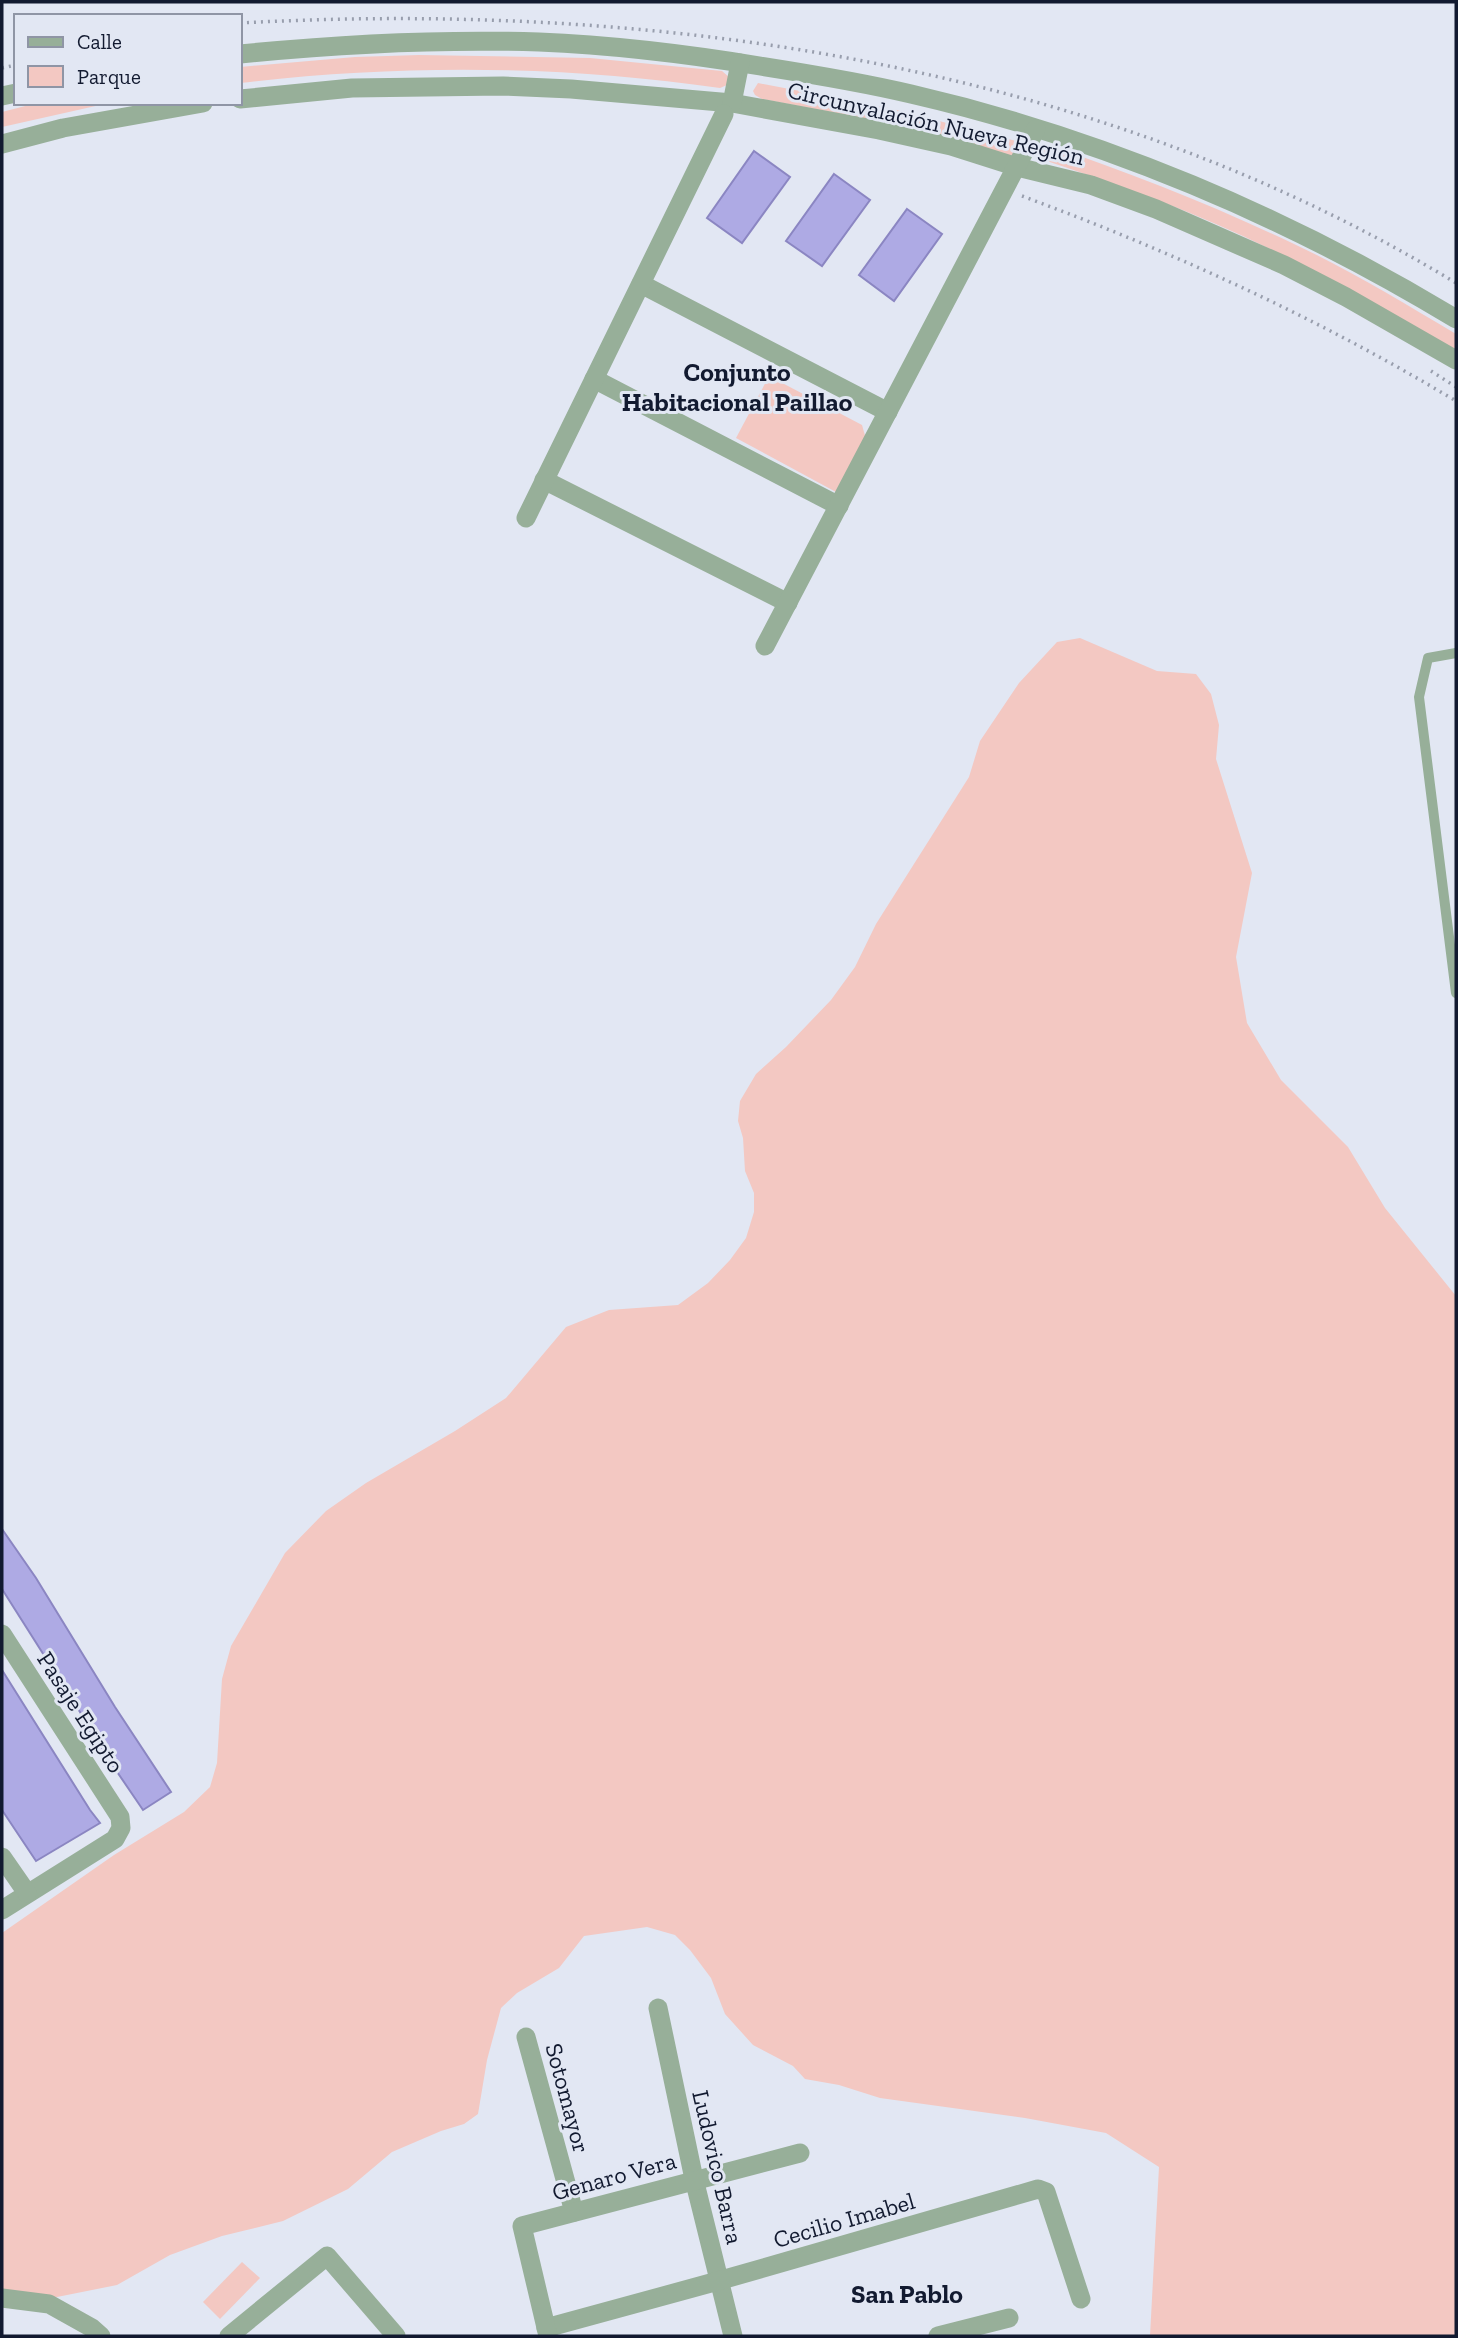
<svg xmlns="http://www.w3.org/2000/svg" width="1458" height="2338" font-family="'Zilla Slab',serif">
  <rect width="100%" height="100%" fill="#e2e7f3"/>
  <g fill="#f3c8c2">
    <path d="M419,55L590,58L722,71L729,77L727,85L720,88C561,65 399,64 240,83V67L355,57Z"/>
    <path d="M758,83L889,108L1016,141L1020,146L1019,152L1010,156L906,126L762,99L755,95L753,91Z"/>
    <path d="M37,103H109L2,127V112Z"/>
    <path d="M1048,145C1131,173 1212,205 1292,243C1348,269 1402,302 1456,334V351C1397,318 1338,284 1278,253C1201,214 1119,185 1038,158L1037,154L1040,147Z"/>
    <path d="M769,376L862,425L866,439L836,492L736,438Z"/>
    <path d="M1080,638L1157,671L1196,674L1211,694L1219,725L1216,759L1252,873L1236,957L1247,1023L1281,1080L1348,1147L1385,1208L1456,1296V2336H1150L1159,2167L1106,2133L1025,2118L880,2098L839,2085L805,2079L793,2066L753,2045L725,2014L711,1978L690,1950L675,1935L647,1927L584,1936L559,1968L517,1993L501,2008L487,2060L478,2114L464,2124L441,2131L392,2152L348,2189L283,2221L222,2236L170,2255L117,2285L52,2298L2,2289V1933L114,1855L184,1812L210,1787L217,1763L222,1679L231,1646L285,1553L326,1511L366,1483L455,1431L506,1398L566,1327L609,1310L678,1305L708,1283L730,1260L746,1238L754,1212V1193L745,1171L743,1138L738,1121L740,1101L756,1074L786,1047L831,1000L855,967L876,924L969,777L980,741L1019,683L1057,642Z"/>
    <path d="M242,2262L260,2278L220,2319L203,2302Z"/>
  </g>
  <g fill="#aeaae4" stroke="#8b86c2" stroke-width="2">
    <path d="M754,151L790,177L742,243L707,218Z"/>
    <path d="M834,174L870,200L822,266L786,241Z"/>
    <path d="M907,209L942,234L894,301L859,275Z"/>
    <path d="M2,1529L36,1578L115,1707L171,1792L143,1810L92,1735L80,1712L2,1589Z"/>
    <path d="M2,1670L90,1810L100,1823L36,1861L2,1810Z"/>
  </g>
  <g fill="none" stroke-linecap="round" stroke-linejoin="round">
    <g stroke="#989ead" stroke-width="3.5" stroke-dasharray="2 5" stroke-linecap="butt">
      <path d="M240,23C658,0 1096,64 1456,283"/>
      <path d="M2,68L16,65"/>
      <path d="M1022,196C1173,252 1318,318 1456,401"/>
      <path d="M1431,371L1456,387"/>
    </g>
    <path stroke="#97af99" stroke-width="10" d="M1456,653L1428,658L1419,697L1456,993"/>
    <g stroke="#97af99" stroke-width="19">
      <path d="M240,54C339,44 439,39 539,42C613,45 687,54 760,66C811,74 861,82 911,94C1102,138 1288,217 1456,319"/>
      <path d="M2,96L16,93"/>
      <path d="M240,99L352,88L503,86L571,89L732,103L879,130L951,146L1017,167L1091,185L1156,209L1284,265L1346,297L1456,360"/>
      <path d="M732,103L740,63"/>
      <path d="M2,144L63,128L203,103"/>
      <path d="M641,284L888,412"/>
      <path d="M594,379L839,506"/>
      <path d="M544,480L788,603"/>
      <path d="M526,518L724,114"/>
      <path d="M765,646L1036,129"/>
      <path d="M2,1634L120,1817L121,1828L115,1839L2,1910"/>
      <path d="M2,1857L27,1893"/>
      <path d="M658,2008L694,2179L733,2336"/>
      <path d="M526,2037L574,2212"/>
      <path d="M2,2298L49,2304L92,2328L101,2336"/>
      <path d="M546,2328L718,2281L1038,2189L1046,2192L1081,2299"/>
      <path d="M229,2336L327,2256L396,2336"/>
      <path d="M548,2336L522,2226L800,2153"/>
      <path d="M938,2336L1009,2318"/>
    </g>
  </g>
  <g text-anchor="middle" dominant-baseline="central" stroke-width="6" stroke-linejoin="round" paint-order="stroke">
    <g font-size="24" fill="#121a30" stroke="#e2e7f3">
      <text transform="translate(936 123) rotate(13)">Circunvalación Nueva Región</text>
      <text transform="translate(81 1712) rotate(57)">Pasaje Egipto</text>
      <text transform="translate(568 2098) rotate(75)">Sotomayor</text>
      <text transform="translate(718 2167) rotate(77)">Ludovico Barra</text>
      <text transform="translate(614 2176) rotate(-15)">Genaro Vera</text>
      <text transform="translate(844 2220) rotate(-16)">Cecilio Imabel</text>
    </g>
    <g font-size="26" font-weight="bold" fill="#121a30" stroke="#e2e7f3">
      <text x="737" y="372">Conjunto<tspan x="737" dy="30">Habitacional Paillao</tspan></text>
      <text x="907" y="2294">San Pablo</text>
    </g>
  </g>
  <rect width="1458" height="2338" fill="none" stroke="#121a30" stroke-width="7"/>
  <rect x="14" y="14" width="228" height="91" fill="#e2e7f3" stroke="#8f95a5" stroke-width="2"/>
  <rect x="28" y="37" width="35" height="10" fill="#97af99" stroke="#8f95a5" stroke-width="2"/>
  <text x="77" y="49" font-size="21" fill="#121a30">Calle</text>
  <rect x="28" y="66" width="35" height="21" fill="#f3c8c2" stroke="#8f95a5" stroke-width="2"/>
  <text x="77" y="84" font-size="21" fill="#121a30">Parque</text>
</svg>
